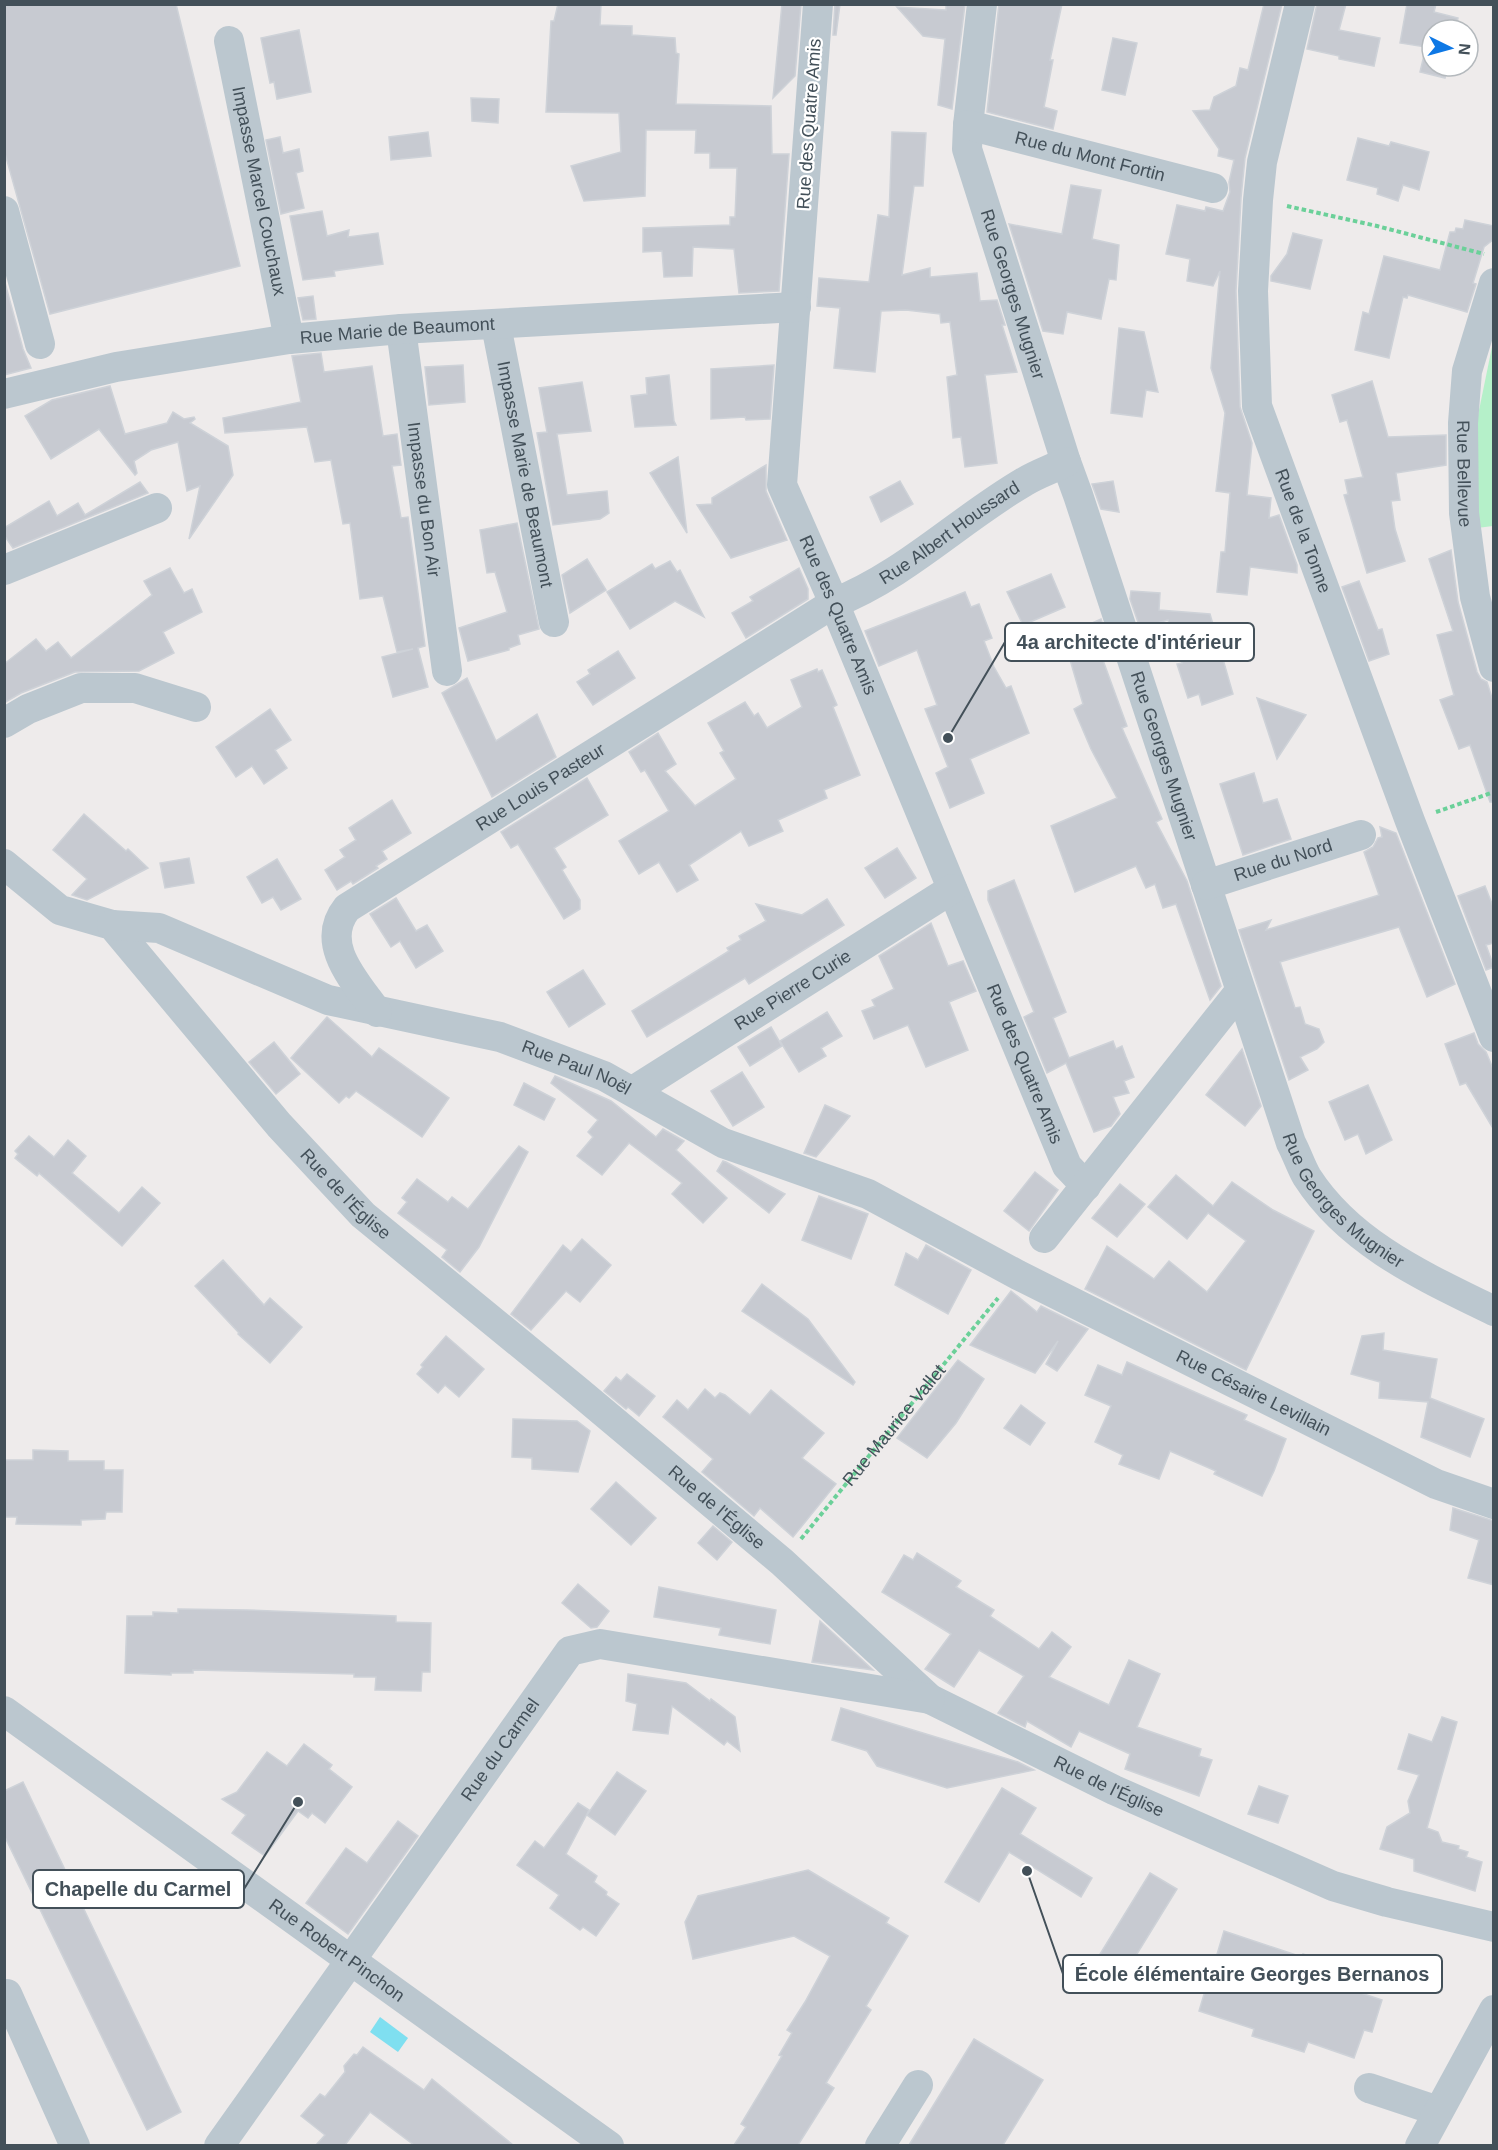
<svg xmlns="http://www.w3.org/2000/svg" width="1498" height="2150" font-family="Helvetica,sans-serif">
  <rect width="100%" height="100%" fill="#eeebeb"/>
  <path fill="#b5f0c9" d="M1493,342V526L1477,528L1476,425Z"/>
  <path fill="#7fdff0" d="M380,2017L408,2038L398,2052L370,2032Z"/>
  <g fill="#c7cad1" stroke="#ced2d8" stroke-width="1.5">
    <path d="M4,4H176L240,266L50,314L4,150Z"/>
    <path d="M558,4H601L600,25L632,26V35L675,38L676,53L679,54L676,104L771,106L772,154H789L779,291L739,293L734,249L693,247L692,276L664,277L662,251L643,252V228L730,225V217H735L737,168H710V153H695L696,130H646L645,196L584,201L571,166L621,152L619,113L546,112L551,21H554Z"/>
    <path d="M782,4H801L795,76L773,98Z"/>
    <path d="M835,4H840L836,35H833Z"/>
    <path d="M946,4H965L952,109L938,105L945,39L923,36L897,7L946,10Z"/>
    <path d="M999,4H1062L1050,60H1053L1044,107L1057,111L1053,129L987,112Z"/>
    <path d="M1264,4H1282L1245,158L1241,198L1236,291L1240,407L1252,443L1247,495L1271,498L1269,518L1279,515L1297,565V573L1250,567L1247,595L1217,592L1221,552H1225L1230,493L1216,491L1225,413L1211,368L1220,271L1213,286L1187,281L1190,259L1166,254L1177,205L1205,211L1206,207L1223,211L1230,192L1229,182L1234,160L1218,156L1219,149L1193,111L1210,110L1214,97L1236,86L1240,68L1248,70Z"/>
    <path d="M1317,4H1346L1339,30L1380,38L1374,66L1339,59V56L1307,49Z"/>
    <path d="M1407,4H1436L1434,12L1458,18L1455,30H1432V66H1448L1445,78L1420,72L1426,47L1400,43Z"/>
    <path d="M299,30L311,92L277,99L274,82L270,83L261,38Z"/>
    <path d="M1113,38L1137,43L1125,95L1102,90Z"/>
    <path d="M471,98L499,99L498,123L472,121Z"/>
    <path d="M428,132L431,156L391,160L389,137Z"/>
    <path d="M892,132L926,133L923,186H914L902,275L930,268V277L977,273L980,301L997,300L1005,325H1002L1017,372L985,375L997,463L965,467L961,437L953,438L947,377L957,375L950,322L941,323L940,314L906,310L881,311L875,372L834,368L840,308L817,306L819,278L869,282L878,215L889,217Z"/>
    <path d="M280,137L283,153L299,149L303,171L296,173L304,208L281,214L266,140Z"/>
    <path d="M1358,138L1389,146L1391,142L1429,152L1419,190L1403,185L1398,201L1377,194L1378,188L1347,180Z"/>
    <path d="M1071,185L1101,190L1092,239L1119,245L1116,280L1109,279L1101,319L1067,312L1063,334L1043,331L1009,224L1062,234Z"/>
    <path d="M322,211L327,236L349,230L348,237L378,233L383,264L334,271L335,276L303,280L290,216Z"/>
    <path d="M1465,220L1494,226V239L1484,247L1473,283L1476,284L1467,312L1408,295L1407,298L1403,297L1389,358L1355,350L1363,312L1369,314L1384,256L1440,270L1450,232H1455L1456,228L1463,229Z"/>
    <path d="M1293,233L1322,240L1310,289L1271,281V276L1287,254Z"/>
    <path d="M4,279L23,349L31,368L4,375Z"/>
    <path d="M313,296L316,319L303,320L298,298Z"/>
    <path d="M1119,328L1144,332L1158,392L1146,390L1142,417L1111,413Z"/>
    <path d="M321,353L324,372L372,366L383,436L397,434L401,465L392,466L401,518L408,517L425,646L418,648L428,687L393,697L382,657L413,649L397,652L383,596L360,599L350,523L343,524L331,460L315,462L307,427L225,433L223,418L301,402L292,356Z"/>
    <path d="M463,365L465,402L429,405L425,367Z"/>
    <path d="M774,365L770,419L746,420L745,417L711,419V369Z"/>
    <path d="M669,375L674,421L676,425L635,427L631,396L647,394L646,378Z"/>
    <path d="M1372,381L1388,437L1446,435V465L1396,473L1400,500L1391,501L1395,529L1405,561L1367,573L1344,495L1348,494L1345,480L1363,477L1347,420L1340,422L1332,395Z"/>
    <path d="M582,382L591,431L557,434L567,495L607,491L609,513L600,519L553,525L537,433L547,432L539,388Z"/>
    <path d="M110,386L125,434L167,423L173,412L184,419L194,417L195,419L190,423L228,446L233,475L189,539L200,486L187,491L178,442L151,450L134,461L137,473L135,475L99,429L51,459L25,416L52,400Z"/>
    <path d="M678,457L687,533L650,473Z"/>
    <path d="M766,465V491L787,540L731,558L697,505L712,504V498Z"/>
    <path d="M900,481L913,504L881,522L870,497Z"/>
    <path d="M1113,481L1119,512L1101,509L1092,484Z"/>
    <path d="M140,482L148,493L13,548L4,535V528L49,501L57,516L78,503L85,515Z"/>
    <path d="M517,523L539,629L518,635L520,644L509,648V650L468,661L459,628L507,612L495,572L487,573L480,530Z"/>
    <path d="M1451,550L1458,602L1477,672L1481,679L1487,682L1494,704V802H1490L1470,745L1459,749L1440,700L1454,695L1437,635L1453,631L1429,559Z"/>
    <path d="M587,559L606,590L570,613L562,575Z"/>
    <path d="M670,561L677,572L680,570L704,617L675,601L630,629L607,592L652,564L655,569Z"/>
    <path d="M170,568L184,593L192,589L202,612L163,632L174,653L139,671L75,672L21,693L4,703V664L36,639L46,651L58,642L71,658L152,595L144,581Z"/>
    <path d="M799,568L808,589V599L746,638L732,613L753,601L750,597Z"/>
    <path d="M1051,574L1065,607L1023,625L1007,592Z"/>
    <path d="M1359,581L1378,630L1382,629L1389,654L1369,661L1342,587Z"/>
    <path d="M1131,591L1160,593L1159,610L1210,614L1233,694L1202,705L1199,694L1188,698L1177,664L1182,663L1168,620L1140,628L1130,599Z"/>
    <path d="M965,592L971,607L979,604L992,638L984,641L994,667L1006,688L1011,686L1029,733L970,759L984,793L950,808L936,773L948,767L925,709L937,705L917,650L879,666L865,631Z"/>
    <path d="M1101,619L1107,638L1096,641L1127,726L1122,728L1162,819L1156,822L1187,881L1221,986L1210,1000L1176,904L1163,908L1155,884L1146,888L1136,866L1075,892L1051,826L1117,798L1091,749L1074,709L1083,704L1063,636Z"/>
    <path d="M618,651L635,678L593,705L577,682L590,674L588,670Z"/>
    <path d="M817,669L818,672L822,670L837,705L833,707L860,775L824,790L827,798L778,820L783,831L749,846L741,831L689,865L698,880L677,892L659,862L639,874L619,841L669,811L645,770L641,772L629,752L658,733L676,764L665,771L695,806L736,779L720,753L724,751L708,723L745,702L754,716L758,713L767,728L802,707L791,680Z"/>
    <path d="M467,678L496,741L537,714L556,757L492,797L442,693Z"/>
    <path d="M1257,698L1306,715L1277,759Z"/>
    <path d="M270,709L291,740L275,750L287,768L264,784L252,766L236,777L216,747Z"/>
    <path d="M1254,773L1263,803L1277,799L1291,839L1243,855L1220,784Z"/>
    <path d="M587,778L608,815L554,848L566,867L562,870L580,900V909L564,919L518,844L511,848L501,832Z"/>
    <path d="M392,800L411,833L382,851L387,859L376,866L378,868L353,884L351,881L337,890L325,870L345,857L340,850L356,840L349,828Z"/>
    <path d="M84,814L126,851L128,849L148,868L87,900L72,895L87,879L53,850Z"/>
    <path d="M1380,827L1396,833L1455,984L1427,997L1399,927L1280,962L1295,1008L1300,1007L1305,1024L1319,1029L1324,1042L1317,1049L1300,1057L1308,1070L1289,1080L1239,930L1271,920L1266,930L1379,895L1364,852L1373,847L1378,838L1382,837Z"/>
    <path d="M897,848L916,878L885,898L865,868Z"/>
    <path d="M189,858L194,883L165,888L160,863Z"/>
    <path d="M277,859L301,899L281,910L273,897L262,903L247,877Z"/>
    <path d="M1014,880L1066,1012L1053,1018L1069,1058L1113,1041L1116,1049L1122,1046L1126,1057L1134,1077L1124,1081L1129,1093L1113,1097L1120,1114L1111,1126L1094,1132L1066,1063L1047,1073L1024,1017L1034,1012L988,900V891Z"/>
    <path d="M1485,886L1494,909V943L1486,945L1494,967L1486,970L1458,896Z"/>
    <path d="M396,898L416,931L427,925L443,951L416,968L400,941L391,947L370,914Z"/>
    <path d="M827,899L844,925L749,984L745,978L647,1037L632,1011L729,951L727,948L741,940L739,936L766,921L756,904L802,915Z"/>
    <path d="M931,923L948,966L963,961L976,991L949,1002L968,1050L926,1067L908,1025L874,1039L862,1011L875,1006L872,1000L894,989L879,956Z"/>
    <path d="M583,970L605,1004L569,1027L547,992Z"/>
    <path d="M827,1012L842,1036L821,1048L826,1056L799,1072L780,1041Z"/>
    <path d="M327,1017L372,1057L379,1048L449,1098L422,1137L356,1091L349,1098L346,1096L339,1103L291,1058Z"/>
    <path d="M771,1027L782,1046L750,1066L738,1047Z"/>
    <path d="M1474,1033L1478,1044L1486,1052L1494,1071V1130L1466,1083L1460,1085L1445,1044Z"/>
    <path d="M274,1042L300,1074L276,1094L249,1062Z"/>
    <path d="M1242,1049L1261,1106L1245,1126L1206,1095Z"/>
    <path d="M742,1072L764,1107L733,1126L711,1091Z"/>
    <path d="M555,1076L611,1101L656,1137L663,1129L684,1141L676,1150L727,1198L703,1223L672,1194L682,1183L629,1143L602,1175L577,1156L593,1137L588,1132L598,1120L551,1083Z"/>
    <path d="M524,1083L555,1099L544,1120L514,1105Z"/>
    <path d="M1368,1085L1392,1140L1366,1154L1358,1134L1345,1140L1329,1102Z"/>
    <path d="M825,1105L850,1116L816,1157L804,1153Z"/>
    <path d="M29,1136L54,1157L68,1140L86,1156L72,1173L119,1213L142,1187L160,1203L122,1246L39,1173L37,1176L15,1158L18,1154L15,1151Z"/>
    <path d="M519,1146L528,1152L479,1247L460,1272L442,1257L447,1250L398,1213L407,1202L402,1198L417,1179L448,1202L452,1197L468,1209Z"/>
    <path d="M723,1161L726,1162L785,1194L769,1213L717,1171Z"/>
    <path d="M1035,1172L1058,1190L1029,1231L1004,1211Z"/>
    <path d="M1176,1175L1213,1206L1232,1182L1273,1210L1314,1231L1246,1370L1085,1289L1107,1246L1154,1279L1169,1261L1207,1292L1246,1241L1208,1213L1187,1239L1148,1207Z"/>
    <path d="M1120,1184L1145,1204L1117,1237L1092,1218Z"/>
    <path d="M819,1196L868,1214L851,1259L802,1240Z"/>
    <path d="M582,1239L611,1265L580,1302L566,1291L531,1330L511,1314L563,1245L571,1252Z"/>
    <path d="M926,1245L971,1270L948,1314L895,1285L906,1253L918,1260Z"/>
    <path d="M223,1260L264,1305L270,1298L302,1327L270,1363L238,1334L239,1333L195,1286Z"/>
    <path d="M762,1284L808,1319L855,1382L853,1385L742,1311Z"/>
    <path d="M1011,1291L1037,1312L1041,1306L1088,1329L1057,1371L1046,1364L1058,1341L1035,1373L970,1345Z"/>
    <path d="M1384,1333L1383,1350L1437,1359L1430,1398L1484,1419L1470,1457L1421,1437L1428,1402L1379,1398L1380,1382L1351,1374L1362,1336Z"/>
    <path d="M446,1336L484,1369L459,1397L445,1385L438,1393L417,1374L423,1367L421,1365Z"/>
    <path d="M958,1360L984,1379L956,1423L927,1458L897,1438Z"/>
    <path d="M1127,1362L1247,1415L1244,1420L1286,1439L1274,1471L1262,1496L1214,1474L1216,1471L1170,1451L1159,1479L1119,1464L1123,1455L1095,1442L1111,1406L1085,1395L1098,1365L1122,1375Z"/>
    <path d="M627,1374L655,1396L639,1416L628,1407L626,1409L604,1391L616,1377L621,1381Z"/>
    <path d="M705,1389L715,1398L720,1393L725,1395L750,1415L771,1390L824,1433L802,1458L836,1484L793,1537L760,1508L754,1516L702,1472L713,1459L663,1417L677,1400L688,1410Z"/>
    <path d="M1021,1405L1045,1423L1030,1445L1004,1428Z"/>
    <path d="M513,1419L577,1421L590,1431L578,1472L532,1469V1458L512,1457Z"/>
    <path d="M33,1450L68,1451V1461H104V1470H123L122,1512H106L105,1519L81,1520V1525L16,1524L17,1517H4V1460H33Z"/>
    <path d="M616,1482L656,1518L631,1545L591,1509Z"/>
    <path d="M1453,1508L1494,1521V1585L1468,1578L1479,1540L1450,1530Z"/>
    <path d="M713,1526L732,1542L717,1560L698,1543Z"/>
    <path d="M917,1553L961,1581L956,1587L994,1610L990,1616L1039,1649L1052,1632L1071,1647L1049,1677L1109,1705L1129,1660L1160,1674L1137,1727L1201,1749L1199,1756L1212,1760L1199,1796L1125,1769L1130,1754L1079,1731L1071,1747L1027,1721L1025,1727L998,1713L1024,1676L979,1650L954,1687L925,1669L951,1634L882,1592L904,1555L913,1560Z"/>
    <path d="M578,1584L609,1611L597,1627L591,1628L562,1603Z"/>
    <path d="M659,1587L776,1610L770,1644L719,1635L721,1628L654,1617Z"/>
    <path d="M178,1609L247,1610L396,1616V1622L431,1623L430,1672H422L421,1691L375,1690L376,1677H354V1674L193,1670V1673H171V1675L125,1673L127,1616H153V1612L178,1613Z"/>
    <path d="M820,1621L873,1670L812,1662Z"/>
    <path d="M628,1674L686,1683L710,1701L711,1699L735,1717L740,1751L727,1741L724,1745L672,1706L668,1734L633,1730L637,1704L626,1701Z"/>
    <path d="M841,1708L1018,1762L1034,1770L947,1788L877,1766L867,1751L832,1740Z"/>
    <path d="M1442,1717L1457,1722L1427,1828L1438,1832L1442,1842L1459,1846L1458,1849L1468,1852L1466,1857L1482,1862L1475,1891L1414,1871V1859L1380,1849L1387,1827L1410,1813L1408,1801L1419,1775L1398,1769L1409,1734L1432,1742Z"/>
    <path d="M304,1744L332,1765L329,1769L352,1787L325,1823L312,1813L308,1818L298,1811L265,1856L232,1833L246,1815L222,1799L237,1792L267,1752L287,1766Z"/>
    <path d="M617,1772L646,1791L615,1835L587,1815Z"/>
    <path d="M23,1782L181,2112L147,2130L4,1835V1791Z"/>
    <path d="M1259,1786L1288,1796L1278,1823L1248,1814Z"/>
    <path d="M1002,1788L1036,1808L1020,1834L1092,1878L1081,1897L1009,1852L979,1902L945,1882Z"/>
    <path d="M578,1803L589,1810L566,1854L597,1876L594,1882L607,1892L606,1895L619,1904L596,1936L583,1927L580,1930L550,1908L559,1895L517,1865L535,1841L544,1848Z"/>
    <path d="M398,1821L418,1836L348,1934L306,1903L346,1848L367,1863Z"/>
    <path d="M808,1870L889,1918L886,1923L908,1936L866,2006L871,2010L826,2083L834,2088L798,2145H734L746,2127L741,2124L782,2056L779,2055L792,2033L787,2030L805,2002L830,1956L794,1936L693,1959L685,1922L698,1896Z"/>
    <path d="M1150,1873L1177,1889L1124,1975L1097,1959Z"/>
    <path d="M1224,1931L1302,1957L1303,1954L1349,1970L1343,1987L1382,2000L1372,2032L1364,2030L1354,2058L1308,2042L1304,2052L1252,2036L1254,2029L1199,2011L1205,1991L1193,1987L1203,1957L1215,1961Z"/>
    <path d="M974,2039L1043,2080L1003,2145H909Z"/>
    <path d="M363,2047L424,2090L432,2079L513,2145H414L370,2112L345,2145H316L325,2135L301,2116L320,2094L325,2097L345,2072L344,2066L354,2054L357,2055Z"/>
  </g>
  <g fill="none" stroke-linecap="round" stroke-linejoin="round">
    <g stroke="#6bd099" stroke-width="4" stroke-dasharray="4.5 3" stroke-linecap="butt">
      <path d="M1287,206L1377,226L1484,254"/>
      <path d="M1436,812L1494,792"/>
      <path id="s1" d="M801,1539L998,1298"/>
    </g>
    <g stroke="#bbc7cf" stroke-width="30">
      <path id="s2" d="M818,4L782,485L834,603L1067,1166L1086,1186"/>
      <path id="s3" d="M982,4L968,125L967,149L1066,462L1078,495L1291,1143C1297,1154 1301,1167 1307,1177C1350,1244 1425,1277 1494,1311"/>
      <path id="s4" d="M1300,4L1262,162L1258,200L1253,291L1257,406L1410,821L1494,1037"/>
      <path id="s5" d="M229,41L289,339"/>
      <path id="s6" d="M968,125L1213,188"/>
      <path d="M4,211L40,344"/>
      <path id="s7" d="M1494,283L1467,371L1463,423L1464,513L1475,597L1494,667"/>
      <path id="s8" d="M496,325L554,622"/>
      <path id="s9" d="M401,329L447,671"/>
      <path id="s10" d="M4,394L116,367L289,339L401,329L796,307"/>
      <path d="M4,570L157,508"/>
      <path d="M4,723L28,709L81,688H135L196,707"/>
      <path id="s11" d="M4,864L60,910L112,925L279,1125L363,1215L578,1391L782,1562L930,1699L1114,1790L1333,1886L1387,1902L1494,1927"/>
      <path id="s12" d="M1206,885L1361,835"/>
      <path id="s13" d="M112,925L159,928L328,1000L500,1037L604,1076L723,1143L868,1194L1018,1275L1436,1484L1494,1504"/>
      <path id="s14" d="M377,1012C356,982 318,944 347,908L834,603C905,575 959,520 1024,482C1037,474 1052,469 1066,462"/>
      <path id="s15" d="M633,1091L952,889"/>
      <path d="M1044,1238L1240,991"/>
      <path id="s16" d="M4,1711L609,2146"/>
      <path d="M7,1994L75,2146"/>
      <path d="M1369,2088L1438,2111"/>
      <path id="s17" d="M219,2146L570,1651L600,1644L930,1699"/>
      <path d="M880,2146L918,2085"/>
      <path d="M1420,2146L1494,2010"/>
    </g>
  </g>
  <g text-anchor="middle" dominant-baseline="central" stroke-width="4.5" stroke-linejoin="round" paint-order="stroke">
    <g font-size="18" fill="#435059" stroke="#fff">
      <text transform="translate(809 124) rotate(-86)">Rue des Quatre Amis</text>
      <text stroke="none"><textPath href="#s6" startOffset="126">Rue du Mont Fortin</textPath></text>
      <text stroke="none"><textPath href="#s5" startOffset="153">Impasse Marcel Couchaux</textPath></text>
      <text stroke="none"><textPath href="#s3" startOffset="298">Rue Georges Mugnier</textPath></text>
      <text stroke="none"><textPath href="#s10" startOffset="399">Rue Marie de Beaumont</textPath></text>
      <text stroke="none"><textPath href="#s8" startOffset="152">Impasse Marie de Beaumont</textPath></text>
      <text stroke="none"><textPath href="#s7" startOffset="195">Rue Bellevue</textPath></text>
      <text stroke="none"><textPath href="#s9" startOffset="172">Impasse du Bon Air</textPath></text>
      <text stroke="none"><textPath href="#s4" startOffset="540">Rue de la Tonne</textPath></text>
      <text stroke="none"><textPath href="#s14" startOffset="828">Rue Albert Houssard</textPath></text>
      <text stroke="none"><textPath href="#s2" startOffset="624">Rue des Quatre Amis</textPath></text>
      <text stroke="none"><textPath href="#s3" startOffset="784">Rue Georges Mugnier</textPath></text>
      <text stroke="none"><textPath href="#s14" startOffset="346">Rue Louis Pasteur</textPath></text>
      <text stroke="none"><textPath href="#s12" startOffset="81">Rue du Nord</textPath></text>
      <text stroke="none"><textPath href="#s15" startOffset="189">Rue Pierre Curie</textPath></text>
      <text stroke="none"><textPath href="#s2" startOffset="1110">Rue des Quatre Amis</textPath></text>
      <text stroke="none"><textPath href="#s13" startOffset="489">Rue Paul Noël</textPath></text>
      <text stroke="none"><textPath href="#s11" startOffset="483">Rue de l'Église</textPath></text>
      <text stroke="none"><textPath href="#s3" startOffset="1270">Rue Georges Mugnier</textPath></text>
      <text stroke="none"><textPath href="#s13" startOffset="1242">Rue Césaire Levillain</textPath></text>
      <text stroke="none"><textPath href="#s1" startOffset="147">Rue Maurice Vallet</textPath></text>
      <text stroke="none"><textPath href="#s11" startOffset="969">Rue de l'Église</textPath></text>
      <text stroke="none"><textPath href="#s17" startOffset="486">Rue du Carmel</textPath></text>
      <text stroke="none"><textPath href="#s11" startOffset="1455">Rue de l'Église</textPath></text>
      <text stroke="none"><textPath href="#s16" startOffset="410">Rue Robert Pinchon</textPath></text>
    </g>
  </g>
  <path fill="none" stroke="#435059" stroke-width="2" d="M948 738L1005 642M298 1802L244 1889M1027 1871L1063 1974"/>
  <g fill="#435059" stroke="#fff" stroke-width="2">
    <circle cx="948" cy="738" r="6"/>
    <circle cx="298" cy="1802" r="6"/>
    <circle cx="1027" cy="1871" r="6"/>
  </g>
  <g fill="#fff" stroke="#435059" stroke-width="2">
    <rect x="1005" y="623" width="249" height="38" rx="6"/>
    <rect x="33" y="1870" width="211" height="38" rx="6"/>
    <rect x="1063" y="1955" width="379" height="38" rx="6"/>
  </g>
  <g font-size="20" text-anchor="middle" font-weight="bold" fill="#435059">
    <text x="1129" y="649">4a architecte d'intérieur</text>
    <text x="138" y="1896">Chapelle du Carmel</text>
    <text x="1252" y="1981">École élémentaire Georges Bernanos</text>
  </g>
  <rect width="1498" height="2150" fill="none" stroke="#435059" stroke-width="12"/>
  <g transform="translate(1450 48) rotate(95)"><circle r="28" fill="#ffffff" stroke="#b4b9bd" stroke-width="1.5"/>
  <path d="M0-4.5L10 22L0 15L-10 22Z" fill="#0e78e5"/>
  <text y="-9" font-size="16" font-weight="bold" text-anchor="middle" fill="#435059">N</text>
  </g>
</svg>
